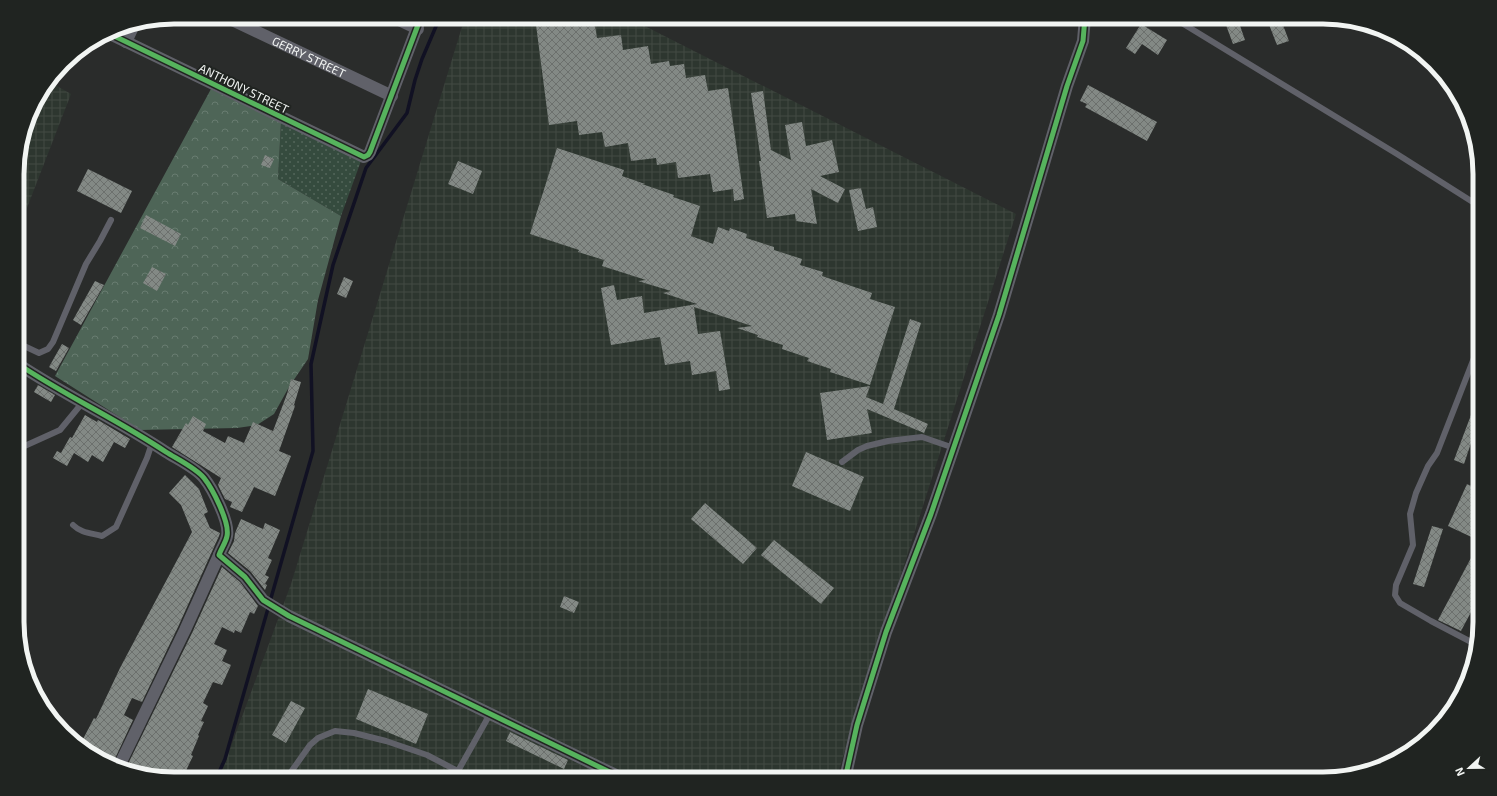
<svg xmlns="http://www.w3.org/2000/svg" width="1497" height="796" font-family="'Exo 2',sans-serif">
  <defs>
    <pattern id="industrial-grid" width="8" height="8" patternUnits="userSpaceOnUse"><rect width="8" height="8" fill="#2d362f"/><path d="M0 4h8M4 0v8" fill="none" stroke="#424a43"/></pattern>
    <pattern id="grass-dots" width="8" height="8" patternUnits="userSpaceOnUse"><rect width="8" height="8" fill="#354b3e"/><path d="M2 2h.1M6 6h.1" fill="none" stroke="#53665a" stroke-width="1.8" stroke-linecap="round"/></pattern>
    <pattern id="forest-crowns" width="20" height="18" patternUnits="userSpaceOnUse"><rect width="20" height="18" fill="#4e6557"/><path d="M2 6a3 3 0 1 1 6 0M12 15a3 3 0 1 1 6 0" fill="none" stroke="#687c70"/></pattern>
    <pattern id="building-cross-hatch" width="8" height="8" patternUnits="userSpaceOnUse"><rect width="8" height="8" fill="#838985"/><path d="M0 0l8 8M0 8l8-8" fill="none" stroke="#6c706d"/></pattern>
  </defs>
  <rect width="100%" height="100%" fill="#2a2c2b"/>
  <g fill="url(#industrial-grid)">
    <path d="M465,17H627L1016,214L836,779H219L291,584Z"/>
    <path d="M50,82L71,94L20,226L17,229V163L33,104Z"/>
  </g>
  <path fill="url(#grass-dots)" d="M281,122L361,161L341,216L278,179Z"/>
  <path fill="url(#forest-crowns)" d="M211,89L281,122L278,179L341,216L318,300L308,359L289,387L274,414L257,425L237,428L140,430L55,376Z"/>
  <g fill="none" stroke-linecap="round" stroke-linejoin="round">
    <path stroke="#111123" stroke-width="3.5" d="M216,779L225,759L313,451L311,364L333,265L366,168L407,113L415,80L422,59L440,17"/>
  </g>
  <g fill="url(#building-cross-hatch)">
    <path d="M535,17H572L573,23L594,20L597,38L621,35L623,50L648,46L651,64L669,61L670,66L684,64L686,78L705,75L708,91L728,88L744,199L734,201L733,189L713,192L710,174L678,178L676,162L657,165L656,158L631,161L628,143L605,147L602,132L579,135L577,121L549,125Z"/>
    <path d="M1223,17H1237L1245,40L1233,44Z"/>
    <path d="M1266,17H1280L1289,41L1277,45Z"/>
    <path d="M1141,24L1167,40L1158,55L1142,44L1135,54L1126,48Z"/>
    <path d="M1088,85L1157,122L1147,141L1085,107L1087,104L1080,101Z"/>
    <path d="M763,91L771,150L791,160L785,125L802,122L806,146L832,140L839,172L820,176L845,189L838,203L811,189L817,224L796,221L795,214L767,218L759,161H761L751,93Z"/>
    <path d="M557,148L624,170L622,176L645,184H642L674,195L673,197L700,206L691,236L713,244L718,227L729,231L730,228L747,234L746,238L774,247V250L802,259L800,265L823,272L822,276L872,293L870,299L895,307L870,385L830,372L831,369L807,361L809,358L782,349L783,345L757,337L758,335L737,328L752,326L694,307L698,334L720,331L730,389L719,391L716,371L692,375L690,361L665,365L660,337L611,345L601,288L614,285L617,300L642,296L644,313L697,304L663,293L671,291L638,281L646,280L602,266L604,260L578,252L579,250L530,234Z"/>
    <path d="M265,155L274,159L270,168L261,165Z"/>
    <path d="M458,161L482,171L473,194L448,184Z"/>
    <path d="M88,169L132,191L121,213L77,191Z"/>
    <path d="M861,188L866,209L873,207L877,227L858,231L849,190Z"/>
    <path d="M146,215L181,234L175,246L140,228Z"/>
    <path d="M152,267L166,274L157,291L143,283Z"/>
    <path d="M344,277L353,281L346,298L337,294Z"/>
    <path d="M95,281L104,285L81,325L73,320Z"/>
    <path d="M910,319L921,323L894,409L928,424L924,433L867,409L872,433L827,440L820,393L870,386L866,397L883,404Z"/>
    <path d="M62,344L69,348L56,371L49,367Z"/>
    <path d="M291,379L301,382L294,405L295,406L279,451L291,456L275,496L254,487L242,512L230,507L232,502L225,499L218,485L221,478L172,447L186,423L188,425L193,416L206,424L203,431L225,443L228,436L244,443L253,422L273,431L287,394Z"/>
    <path d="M38,385L55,395L51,402L34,392Z"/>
    <path d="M85,415L97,422L98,420L130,439L125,448L114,442L103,462L92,455L88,462L74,453L67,466L53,458L57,451L61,453L70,437L72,438Z"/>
    <path d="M1471,415L1479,418V419L1464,464L1454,460Z"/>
    <path d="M806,452L864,477L850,511L792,486Z"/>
    <path d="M185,475L199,489L208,512L204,514L210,528L220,533L219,536L178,627L142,702L132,698L124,715L133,720L112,765L104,763L82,744V741L94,718L96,719L120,668L192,532L181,505L169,493Z"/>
    <path d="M1467,484L1480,490V541L1448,526Z"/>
    <path d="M705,503L757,548L743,564L691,519Z"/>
    <path d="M241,519L263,529L265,523L280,530L268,558L272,560L265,575L269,577L265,584L267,585L265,590L250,571L228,553L234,541L235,533Z"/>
    <path d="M1432,526L1443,529L1424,587L1413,584Z"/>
    <path d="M774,540L834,588L821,604L761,555Z"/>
    <path d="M1480,541V595L1461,631L1438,620Z"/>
    <path d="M222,567L240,582L258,606L254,614L250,612L241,633L235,630L234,633L222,627L214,644L227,650L222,661L231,665L222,685L213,682L203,703L208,706L201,721L204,722L198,735L199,736L191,755L193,756L182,779H174L126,768L192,633Z"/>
    <path d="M564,596L579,602L574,613L560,607Z"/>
    <path d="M368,689L428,714L416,744L356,719Z"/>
    <path d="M291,701L305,708L286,743L272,735Z"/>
    <path d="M510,732L568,760L564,769L506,741Z"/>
  </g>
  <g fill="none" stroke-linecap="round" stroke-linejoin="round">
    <g stroke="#606169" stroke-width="6">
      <path d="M1172,17L1397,154L1479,206"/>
      <path d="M18,345H22L39,353L48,349L53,342L86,264L100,241L111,220"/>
      <path d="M18,449L60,430L83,402"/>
      <path d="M842,462L858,450L867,446L888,441L922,437L954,448"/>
      <path d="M73,525C81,533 91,533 102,536L116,527L147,458L152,443"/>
      <path d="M1479,618L1480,616"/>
      <path d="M1475,644L1431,621L1400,603L1395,595L1396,585L1413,545L1410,514L1416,493L1428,466L1437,453L1479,345"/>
      <path d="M286,779L310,745L318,738L335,731L354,733L386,741L427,755L473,779"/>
      <path d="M451,779L458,771L490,714"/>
    </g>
    <g stroke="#606169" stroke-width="12">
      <path id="s1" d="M226,17L392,96"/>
      <path d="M393,17L418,29"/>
      <path d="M108,33L364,157L368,155L370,152L421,17"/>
      <path d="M126,42L134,25"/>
      <path d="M18,364C66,396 118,420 166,452C177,459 196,468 204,478C212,488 230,522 227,536C226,542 221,549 219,555L245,577L263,600L289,616L624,779"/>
      <path d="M119,766L185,630L219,555"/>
      <path d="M845,779L857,725L886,632L931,514L999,315L1067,86L1083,41L1085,17"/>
    </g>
    <g stroke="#202421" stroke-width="8">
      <g id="cycleway">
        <path d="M108,33L364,157L368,155L370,152L421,17"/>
        <path d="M18,364C66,396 118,420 166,452C177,459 196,468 204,478C212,488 230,522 227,536C226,542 221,549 219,555L245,577L263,600L289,616L624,779"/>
        <path d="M845,779L857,725L886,632L931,514L999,315L1067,86L1083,41L1085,17"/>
      </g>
    </g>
    <use href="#cycleway" stroke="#56b35d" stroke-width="5"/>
  </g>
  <g text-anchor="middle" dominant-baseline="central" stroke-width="4" stroke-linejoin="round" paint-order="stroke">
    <g font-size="12" fill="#f2f5f3" stroke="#202421">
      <text stroke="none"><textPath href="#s1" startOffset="92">GERRY STREET</textPath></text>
      <text transform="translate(244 88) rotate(26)">ANTHONY STREET</text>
    </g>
  </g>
  <path d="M0 0H1497V796H0ZM174 24H1323A150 150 0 0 1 1473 174V622A150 150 0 0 1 1323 772H174A150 150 0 0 1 24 622V174A150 150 0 0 1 174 24Z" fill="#202421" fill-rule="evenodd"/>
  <path fill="none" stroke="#f2f5f3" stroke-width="5" d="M174 24H1323A150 150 0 0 1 1473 174V622A150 150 0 0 1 1323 772H174A150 150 0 0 1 24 622V174A150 150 0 0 1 174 24Z"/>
  <g transform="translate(1469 768) rotate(248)" stroke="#202421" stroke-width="3" paint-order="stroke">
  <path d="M0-3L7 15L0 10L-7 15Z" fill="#f2f5f3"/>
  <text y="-6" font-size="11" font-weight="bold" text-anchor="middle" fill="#f2f5f3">N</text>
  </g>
</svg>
